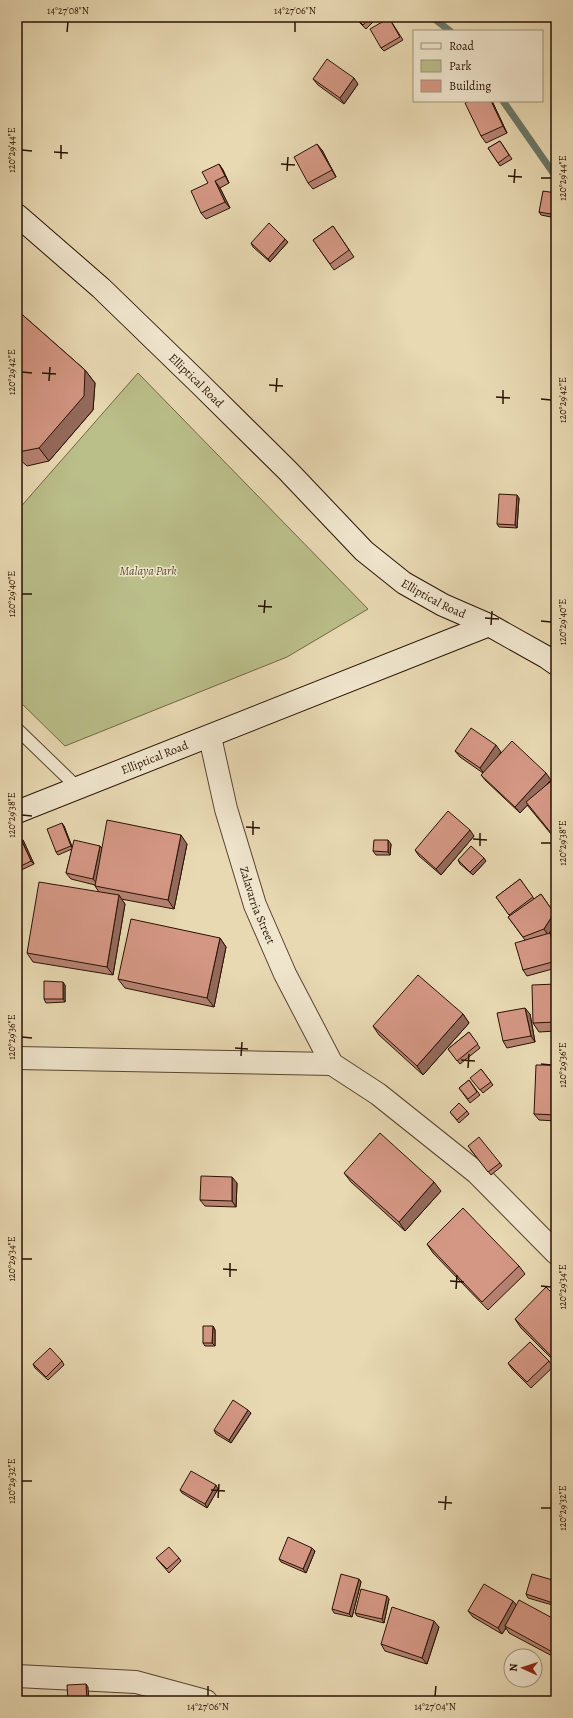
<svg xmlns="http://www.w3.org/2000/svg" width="573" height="1718" font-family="Alegreya,serif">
  <rect width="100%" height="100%" fill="#e8d9b3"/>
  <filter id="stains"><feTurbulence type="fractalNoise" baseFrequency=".005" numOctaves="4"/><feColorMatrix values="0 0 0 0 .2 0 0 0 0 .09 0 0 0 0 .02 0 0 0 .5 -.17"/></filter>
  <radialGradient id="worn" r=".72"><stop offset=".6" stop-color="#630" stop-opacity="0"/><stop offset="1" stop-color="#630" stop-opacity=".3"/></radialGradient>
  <path fill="#babe89" stroke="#726846" d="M138,373L368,609L287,657L65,746L17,699V511Z"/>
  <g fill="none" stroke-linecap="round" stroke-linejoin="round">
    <g stroke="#6b7768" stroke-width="7">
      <path d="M432,17L450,31"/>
      <path d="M503,101L556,177"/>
    </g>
    <g stroke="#59442f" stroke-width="14">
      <path id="lane" d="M17,729L78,788"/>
    </g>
    <g stroke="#59442f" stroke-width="24">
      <g id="street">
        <path id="s1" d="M210,737L226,809L255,905L285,974L332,1064"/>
        <path d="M17,1058L332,1064L378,1094L477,1173L556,1253"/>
        <path d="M17,1676L136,1682L206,1701"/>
      </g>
    </g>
    <g stroke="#291203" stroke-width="24">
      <g id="secondary">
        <path id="s2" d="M17,215L101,288L200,384L288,471L364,551L404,583L443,605L489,625L546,657L556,664"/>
        <path id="s3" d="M17,812L489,625"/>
      </g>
    </g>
    <use href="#lane" stroke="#f0e6ce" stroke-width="12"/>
    <use href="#street" stroke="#f0e6ce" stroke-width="22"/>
    <use href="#secondary" stroke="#f0e6ce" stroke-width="22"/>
  </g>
  <g fill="#b68272" stroke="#291203">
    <path d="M354,17H374L376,19L366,29Z"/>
    <path d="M391,21L403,40L384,51L381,48Z"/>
    <path d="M313,79L358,84L344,104L318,85Z"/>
    <path d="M492,101L507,133L486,143L481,136Z"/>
    <path d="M500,141L512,159L500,166L488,148Z"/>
    <path d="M322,150L336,177L313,189L308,183Z"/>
    <path d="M219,164L223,170L229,183L220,188L230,208L206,219L201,213L208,183Z"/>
    <path d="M556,193V218L541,215L539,212Z"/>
    <path d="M333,226L354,257L334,270L313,240Z"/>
    <path d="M288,242L270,262L253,247L251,243Z"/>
    <path d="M17,310L85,370L95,383L93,410L49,461L27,466L17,457Z"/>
    <path d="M519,498L517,528L499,527L497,524Z"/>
    <path d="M455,751L501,752L495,759L551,780L545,786L556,777V840L527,805L520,813L486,781L481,775L483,773L460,757Z"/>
    <path d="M64,826L72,847L100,846L102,848L187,844L174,909L121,899L125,904L113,975L33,962L27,953L99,892L95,886V885L71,879L66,873L72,849L58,855L56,852Z"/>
    <path d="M474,836L441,875L419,856L415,850Z"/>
    <path d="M20,837L23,840L34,864L17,872V838Z"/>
    <path d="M391,844L390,855H376L373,851Z"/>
    <path d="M458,860L486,861L473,875L460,864Z"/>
    <path d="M520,879L534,899L541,894L556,916L550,933L554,939L556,946V968L527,976L523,970L525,940L508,917L510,916L496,897Z"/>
    <path d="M220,938L226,947L214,1007L125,988L118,979Z"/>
    <path d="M556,984V1031L539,1032L533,1023Z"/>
    <path d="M65,985V1002L46,1003L44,999Z"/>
    <path d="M463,1014L469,1023L423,1075L379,1035L373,1026Z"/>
    <path d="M530,1014L535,1042L507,1048L503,1041Z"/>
    <path d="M469,1032L480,1048L460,1064L448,1049Z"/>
    <path d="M556,1065V1121L539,1120L534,1114Z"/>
    <path d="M481,1069L493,1085L483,1093L473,1081Z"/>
    <path d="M469,1080L480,1095L470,1103L459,1088Z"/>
    <path d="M467,1111L469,1114L459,1123L450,1112Z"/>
    <path d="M470,1149L500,1163L502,1166L491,1175Z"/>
    <path d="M344,1173L441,1191L405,1231L351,1182Z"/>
    <path d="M237,1183L236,1207L205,1206L200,1200Z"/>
    <path d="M427,1244L519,1266L525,1274L488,1310L433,1253Z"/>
    <path d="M556,1297V1363L521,1328L515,1319Z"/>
    <path d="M213,1326L215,1330V1346H205L203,1343Z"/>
    <path d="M62,1361L64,1365L48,1380L35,1368L33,1364Z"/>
    <path d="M549,1361L553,1367L531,1388L512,1369L508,1363Z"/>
    <path d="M251,1413L231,1443L216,1434L214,1430Z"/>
    <path d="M218,1489L207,1508L182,1493L180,1490Z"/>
    <path d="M315,1551L306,1573L281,1562L279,1559Z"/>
    <path d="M156,1558H179L181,1561L169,1573Z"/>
    <path d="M359,1579L361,1582L352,1617L334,1613L332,1609Z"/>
    <path d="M556,1581V1606L528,1598L526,1594Z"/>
    <path d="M389,1599L384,1623L357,1616L355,1613Z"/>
    <path d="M513,1601L516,1605L556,1620V1658L509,1633L506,1628L502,1634L473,1617L468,1611Z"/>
    <path d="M439,1627L427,1664L385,1651L381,1644Z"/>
  </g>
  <g fill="#946a5c" stroke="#291203">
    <path d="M354,78L358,84L344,104L340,98Z"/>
    <path d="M491,101H492L507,133L503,126Z"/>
    <path d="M317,144L322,150L336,177L332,170Z"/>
    <path d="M219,164L223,170L229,183L225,176Z"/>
    <path d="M215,181L220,188L230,208L225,202Z"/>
    <path d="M285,239L288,242L270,262L268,259Z"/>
    <path d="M85,370L95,383L93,410L49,461L39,448Z"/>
    <path d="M517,495L519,498L517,528L515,525Z"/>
    <path d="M496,745L501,752L485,775L480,768Z"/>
    <path d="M546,773L551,780L520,813L515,807Z"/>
    <path d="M62,823L64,826L73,849L71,846Z"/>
    <path d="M470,830L474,836L441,875L436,869Z"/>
    <path d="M181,835L187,844L174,909L168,900Z"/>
    <path d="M20,837L23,840L34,864L31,861Z"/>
    <path d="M388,840L391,844L390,855L388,852Z"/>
    <path d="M100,846L105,852L98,885L93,879Z"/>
    <path d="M484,858L486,861L473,875L470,872Z"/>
    <path d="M119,895L125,904L113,975L107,967Z"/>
    <path d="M554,913L556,916V923L548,935L544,929Z"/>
    <path d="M550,933L554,939L556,946V955Z"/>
    <path d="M220,938L226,947L214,1007L207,998Z"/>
    <path d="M63,982L65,985V1002L63,999Z"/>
    <path d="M525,1008L530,1014L535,1042L531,1036Z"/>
    <path d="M463,1014L469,1023L423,1075L417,1066Z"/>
    <path d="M232,1177L237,1183L236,1207L232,1201Z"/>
    <path d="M434,1182L441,1191L405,1231L399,1222Z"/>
    <path d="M213,1326L215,1330V1346L212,1343Z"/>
    <path d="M248,1410L251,1413L231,1443L229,1440Z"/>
    <path d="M216,1485L218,1489L207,1508L205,1504Z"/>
    <path d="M312,1548L315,1551L306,1573L303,1569Z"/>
    <path d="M359,1579L361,1582L352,1617L349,1614Z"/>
    <path d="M387,1596L389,1599L384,1623L382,1619Z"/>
    <path d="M513,1601L518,1607L505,1626L506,1628L502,1634L498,1628Z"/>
    <path d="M434,1621L439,1627L427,1664L422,1658Z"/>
    <path d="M86,1684L88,1687L89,1701H87Z"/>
  </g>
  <g fill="#d49784" stroke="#291203">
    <path d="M355,17H372L363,25Z"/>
    <path d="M389,18L400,37L381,48L370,29Z"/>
    <path d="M327,59L354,78L340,98L313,79Z"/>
    <path d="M469,101H491L503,126L481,136L465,103Z"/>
    <path d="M500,141L509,155L498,163L488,148Z"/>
    <path d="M317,144L332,170L308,183L294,157Z"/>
    <path d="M219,164L225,176L215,181L225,202L201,213L191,191L208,183L202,172Z"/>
    <path d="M543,191L556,193V215L539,212Z"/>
    <path d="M269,223L285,239L268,259L251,243Z"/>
    <path d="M333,226L349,250L330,264L313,240Z"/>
    <path d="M17,310L85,370L84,396L39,448L18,452H17Z"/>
    <path d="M499,494L517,495L515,525L497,524Z"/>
    <path d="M471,728L496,745L480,768L455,751Z"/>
    <path d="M512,741L546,773L515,807L481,775Z"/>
    <path d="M556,777V839L526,802Z"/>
    <path d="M448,811L470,830L436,869L415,850Z"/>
    <path d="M107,820L181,835L168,900L95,886Z"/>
    <path d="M62,823L71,846L56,852L47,829Z"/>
    <path d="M20,837L31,861L17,868V838Z"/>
    <path d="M74,840L100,846L93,879L66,873Z"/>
    <path d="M374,840H388V852L373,851Z"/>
    <path d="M471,846L484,858L470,872L458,860Z"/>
    <path d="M520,879L533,897L509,915L496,897Z"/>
    <path d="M39,882L119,895L107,967L27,953Z"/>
    <path d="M541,894L554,913L544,929L523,937L508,917Z"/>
    <path d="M131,919L220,938L207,998L118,979Z"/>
    <path d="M550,933L556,955V961L523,970L515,943Z"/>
    <path d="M418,975L463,1014L417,1066L373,1026Z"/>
    <path d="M44,981L63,982V999H44Z"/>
    <path d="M556,984V1022L533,1023L532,985Z"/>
    <path d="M525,1008L531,1036L503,1041L497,1013Z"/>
    <path d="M469,1032L478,1044L457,1061L448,1049Z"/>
    <path d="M536,1065H556V1115L534,1114Z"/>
    <path d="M481,1069L491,1082L480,1090L470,1078Z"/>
    <path d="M469,1080L477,1092L468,1099L459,1088Z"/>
    <path d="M459,1103L467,1111L457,1120L450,1112Z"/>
    <path d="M380,1133L434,1182L399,1222L344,1173Z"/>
    <path d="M479,1137L500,1163L488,1172L468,1146Z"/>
    <path d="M201,1176L232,1177V1201L200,1200Z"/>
    <path d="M463,1208L519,1266L482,1302L427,1244Z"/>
    <path d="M546,1287L556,1297V1361L515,1319Z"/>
    <path d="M203,1326H213L212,1343H203Z"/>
    <path d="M530,1342L549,1361L527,1382L508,1363Z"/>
    <path d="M50,1348L62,1361L46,1377L33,1364Z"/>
    <path d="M233,1400L248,1410L229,1440L214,1430Z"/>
    <path d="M191,1471L216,1485L205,1504L180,1490Z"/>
    <path d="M288,1537L312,1548L303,1569L279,1559Z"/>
    <path d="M169,1547L179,1558L167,1569L156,1558Z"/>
    <path d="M341,1574L359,1579L349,1614L332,1609Z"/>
    <path d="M532,1574L556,1581V1604L526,1594Z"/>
    <path d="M484,1584L513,1601L498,1628L468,1611Z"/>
    <path d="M361,1589L387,1596L382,1619L355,1613Z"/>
    <path d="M519,1600L556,1620V1654L505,1626Z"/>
    <path d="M392,1607L434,1621L422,1658L381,1644Z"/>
    <path d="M86,1684L87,1701H68L67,1685Z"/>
  </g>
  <path fill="none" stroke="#291203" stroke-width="1.5" d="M67,32L68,22M295,32V22M22,150L32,151M54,152L68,153M61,159V145M281,164L295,165M287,171L288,157M508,176L522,177M541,178H551M514,183L515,169M22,372L32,373M42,373L56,374M49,381L50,367M269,385L283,386M276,392L277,378M496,397L510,398M541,399L551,400M503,404V390M22,594H32M258,606L272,607M264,613L265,600M485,618L499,619M541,621L551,622M491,625L492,611M22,815L32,816M246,827L260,828M253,835V821M473,839L487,840M541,843H551M480,846V833M22,1037L32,1038M235,1048L248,1049M241,1056L242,1042M461,1060L475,1061M541,1064L551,1065M468,1068L469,1054M22,1259H32M223,1269L237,1270M230,1277V1263M450,1281L464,1282M541,1286L551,1287M456,1289L457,1275M22,1481H32M211,1490L225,1491M218,1498L219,1484M438,1502L452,1503M541,1508H551M445,1510L446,1496M208,1696V1686M435,1696L436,1686"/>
  <g text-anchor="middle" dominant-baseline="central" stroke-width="3" stroke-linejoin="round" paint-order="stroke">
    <g font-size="12" fill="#291203" stroke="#f0e6ce">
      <text stroke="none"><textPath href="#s2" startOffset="244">Elliptical Road</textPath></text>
      <text stroke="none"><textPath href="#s2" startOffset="568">Elliptical Road</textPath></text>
      <text stroke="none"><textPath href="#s3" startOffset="148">Elliptical Road</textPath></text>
      <text stroke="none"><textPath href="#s1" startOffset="175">Zalavarria Street</textPath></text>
    </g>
    <g font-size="12" font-style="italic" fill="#5c4e32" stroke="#f0e6ce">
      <text x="148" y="571">Malaya Park</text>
    </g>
  </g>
  <rect width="573" height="1718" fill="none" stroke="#e8d9b3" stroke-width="44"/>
  <rect x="413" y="30" width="130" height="72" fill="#f0e6ce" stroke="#a0917d"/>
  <rect x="421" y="43" width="20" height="6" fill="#f0e6ce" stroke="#a0917d"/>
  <text x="449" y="50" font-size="12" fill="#291203">Road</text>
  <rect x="421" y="60" width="20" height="12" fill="#babe89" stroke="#a0917d"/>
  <text x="449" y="70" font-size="12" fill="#291203">Park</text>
  <rect x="421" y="80" width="20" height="12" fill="#d49784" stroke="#a0917d"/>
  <text x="449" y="90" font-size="12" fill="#291203">Building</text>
  <g transform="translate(523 1668) rotate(273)"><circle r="19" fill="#f0e6ce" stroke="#a0917d"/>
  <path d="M0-3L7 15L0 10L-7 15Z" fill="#8f2418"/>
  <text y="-6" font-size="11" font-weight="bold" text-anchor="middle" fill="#291203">N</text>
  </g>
  <rect x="22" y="22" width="529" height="1674" fill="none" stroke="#291203" stroke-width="1.5"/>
  <g font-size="10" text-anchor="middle" fill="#291203">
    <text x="68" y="14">14°27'08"N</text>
    <text x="295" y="14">14°27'06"N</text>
    <text transform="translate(11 150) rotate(-90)" y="4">120°29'44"E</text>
    <text transform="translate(562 178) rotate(-90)" y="4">120°29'44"E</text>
    <text transform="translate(11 372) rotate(-90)" y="4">120°29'42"E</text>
    <text transform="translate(562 400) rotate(-90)" y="4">120°29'42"E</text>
    <text transform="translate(11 594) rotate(-90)" y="4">120°29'40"E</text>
    <text transform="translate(562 622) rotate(-90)" y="4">120°29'40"E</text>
    <text transform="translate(11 815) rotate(-90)" y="4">120°29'38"E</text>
    <text transform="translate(562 843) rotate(-90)" y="4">120°29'38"E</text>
    <text transform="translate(11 1037) rotate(-90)" y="4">120°29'36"E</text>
    <text transform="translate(562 1065) rotate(-90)" y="4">120°29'36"E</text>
    <text transform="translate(11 1259) rotate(-90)" y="4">120°29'34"E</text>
    <text transform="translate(562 1287) rotate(-90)" y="4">120°29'34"E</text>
    <text transform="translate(11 1481) rotate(-90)" y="4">120°29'32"E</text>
    <text transform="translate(562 1508) rotate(-90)" y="4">120°29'32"E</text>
    <text x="208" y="1710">14°27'06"N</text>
    <text x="435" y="1710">14°27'04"N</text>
  </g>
  <rect width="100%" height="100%" filter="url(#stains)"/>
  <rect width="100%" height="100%" fill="url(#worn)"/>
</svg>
